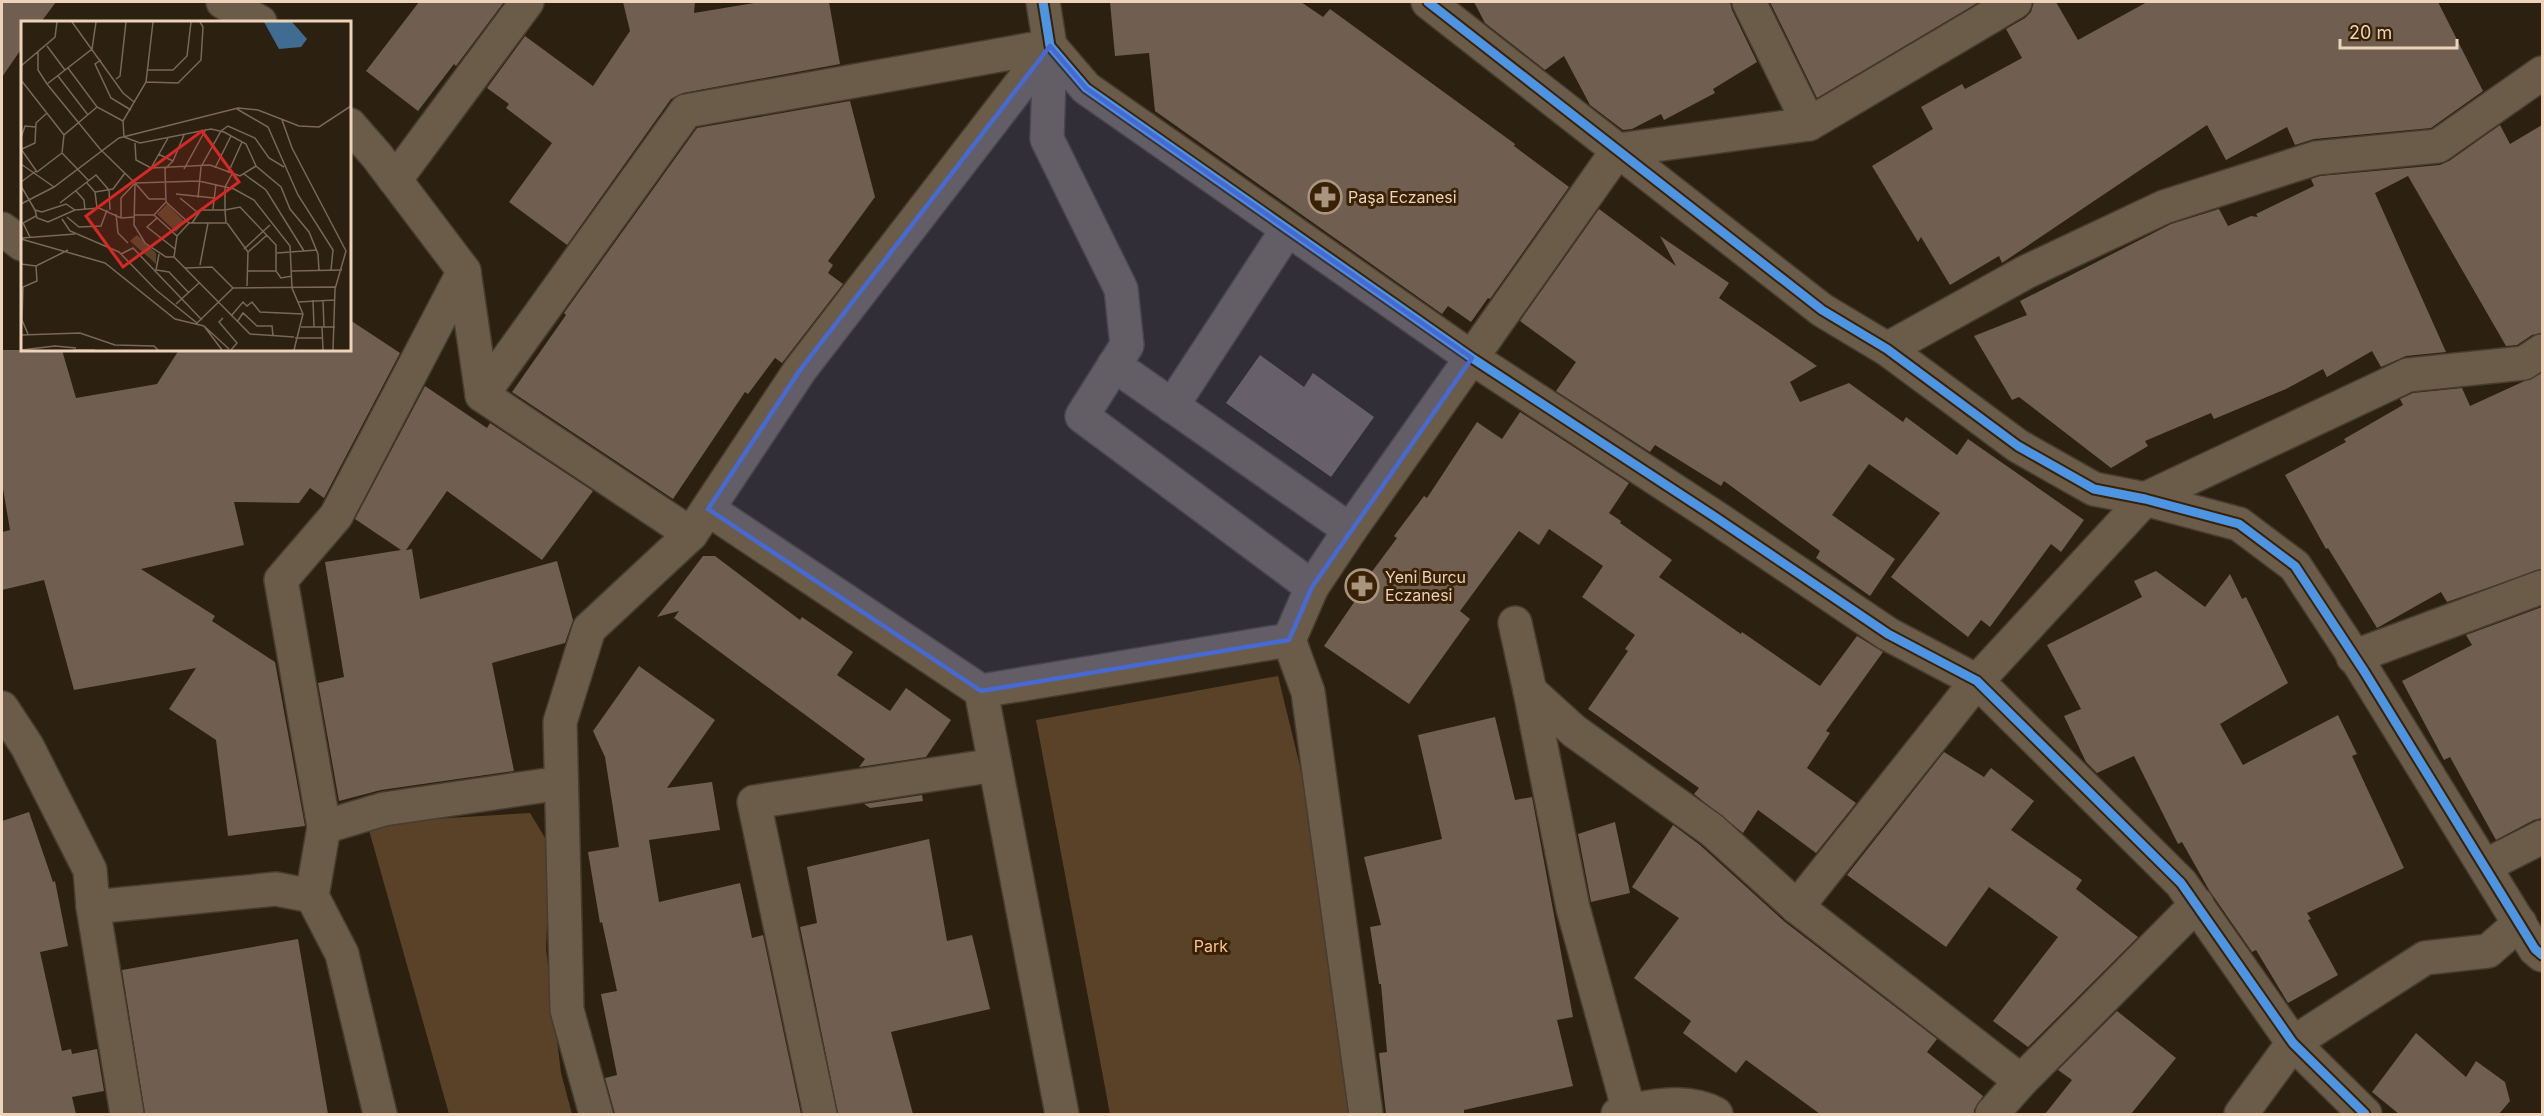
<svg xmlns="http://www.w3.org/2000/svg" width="2544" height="1116" font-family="Inter,sans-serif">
  <rect width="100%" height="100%" fill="#2c2011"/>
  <g fill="#5a4229">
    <path d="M1278,676L1340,930L1353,1114H1110L1036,720Z"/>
    <path d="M530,813L550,846L546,949L561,1073L572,1114H449L367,823Z"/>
  </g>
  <g fill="#705e51">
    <path d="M2,2H56L41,22H22V48L2,77Z"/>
    <path d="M419,2H504L456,66L454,64L418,111L366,71Z"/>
    <path d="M623,2H695L694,13L760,2H829L840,64L683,93L671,99L567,245L509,202L552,143L506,108L509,104L487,88L525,36L593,86L630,31Z"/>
    <path d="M1110,2H1301L1323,17L1330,9L1515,144L1514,146L1569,187L1490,299L1488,298L1471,322L1448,306L1442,314L1155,111L1149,53L1115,56Z"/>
    <path d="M1474,2H1730L1732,10L1757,62L1713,89L1715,93L1664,120L1661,114L1632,129L1623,130L1590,105L1564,56L1545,70L1485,23Z"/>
    <path d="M1770,2H1979L1817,98Z"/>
    <path d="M2034,2H2056L2078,40L2147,2H2438L2483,91L2431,128L2314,139L2295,145L2287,127L2226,160L2207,125L2002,263L1999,256L1950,285L1921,237L1918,242L1872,166L1933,129L1921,107L1962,84L1965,89L2022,58L2006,29L2025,18L2031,12Z"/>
    <path d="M850,101L875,197L828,261L833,265L828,273L843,284L782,363L775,358L748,394L745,392L673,499L512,392L566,315L564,313L697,128Z"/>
    <path d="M2500,125L2510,144L2542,125V333L2532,335L2517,345L2506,346L2408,176L2375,193L2446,352L2406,356L2381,367L2372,351L2327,377L2323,369L2286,389L2214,419L2211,413L2145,441L2148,446L2111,468L2019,397L2012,400L1974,336L2027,315L2020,301L2171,224L2219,209L2228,226L2251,216L2258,217L2256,214L2314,186L2311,179L2320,176L2440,165L2449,161Z"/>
    <path d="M1599,209L1676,266L1660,236L1729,283L1719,298L1817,366L1790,382L1800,402L1849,383L1903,422L1906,417L1957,455L1968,439L2084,520L2061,552L2051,544L1990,627L1981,620L1968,637L1891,577L1940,513L1869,464L1832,515L1895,559L1870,596L1816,558L1820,551L1724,481L1721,486L1655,445L1650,452L1556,391L1576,362L1520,321Z"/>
    <path d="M350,320L400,353L324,498L310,488L299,503L234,502L244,545L141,569L215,616L212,621L275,662L305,826L228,836L216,740L169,709L196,668L74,690L44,580L2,590V532L10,530L2,483V350H62L76,398L157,384L179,350H350Z"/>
    <path d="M1260,355L1304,387L1313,373L1374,417L1331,477L1226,403Z"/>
    <path d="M2542,373V569L2447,602L2441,592L2377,628L2328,548L2326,549L2285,475L2346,442L2344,439L2403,405L2400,399L2413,393L2462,388L2470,406Z"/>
    <path d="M425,386L487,428L490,423L593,491L542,560L447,491L406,550L412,549L420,599L557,561L573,620L565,643L492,663L514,771L381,790L339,801L318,683L344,677L325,562L401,550L355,519Z"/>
    <path d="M1520,412L1629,483L1609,513L1621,521L1620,523L1672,560L1659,577L1741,634L1742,632L1820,686L1857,636L1883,652L1826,731L1830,733L1807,768L1856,803L1816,853L1758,810L1743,833L1694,794L1699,788L1588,709L1628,651L1625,649L1635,635L1582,597L1603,566L1549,529L1539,545L1519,531L1460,611L1470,619L1409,704L1324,646L1359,595L1356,593L1397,538L1394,536L1424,496L1427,498L1477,422L1502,439Z"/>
    <path d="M703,556H715L800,620L802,617L853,652L837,675L890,711L906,688L951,720L926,757L859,767L865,759L674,618L679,611L657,617Z"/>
    <path d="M2156,571L2205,607L2230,574L2242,599L2246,597L2288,683L2220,724L2243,765L2338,715L2357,754L2352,756L2404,868L2307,913L2311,919L2308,920L2338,975L2288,1003L2256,950L2252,952L2209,890L2182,842L2178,844L2134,756L2097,773L2086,762L2064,716L2081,709L2047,645L2142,597L2134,581Z"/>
    <path d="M2542,607V818L2534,820L2496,840L2450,757L2444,760L2402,681L2472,645L2466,635Z"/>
    <path d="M639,666L715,720L667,788L712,782L720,830L649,840L659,902L740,883L752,938L763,935L801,1114H615L605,1078L617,1075L601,994L617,991L602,922L600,923L588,852L619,847L605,757L593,731Z"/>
    <path d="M1495,717L1515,800L1532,797L1573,1017L1557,1020L1573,1086L1464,1110V1114H1386L1379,1053L1387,1052L1381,984H1379L1370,927L1381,925L1364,857L1442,839L1418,735Z"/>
    <path d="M1944,752L1984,777L1991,768L2034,801L2011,830L2082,880L2076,889L2138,937L2028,1047L1993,1021L2058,937L1989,887L1946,947L1847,875Z"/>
    <path d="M922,795L923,801L870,808L864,804Z"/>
    <path d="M29,812L53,882L55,881L68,946L40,952L62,1051L71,1049L72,1054L97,1049L104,1091L72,1097L76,1114H2V821Z"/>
    <path d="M1615,822L1630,893L1591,902L1578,834Z"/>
    <path d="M1673,825L1700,845L1785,922L1937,1039L1927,1052L1983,1096L1974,1110V1114H1820L1746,1060L1736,1073L1683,1033L1691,1021L1634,978L1679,918L1632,887Z"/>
    <path d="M929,839L947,941L972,935L990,1009L891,1032L913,1114H838L800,927L817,923L807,867Z"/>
    <path d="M298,939L328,1114H145L122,970Z"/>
    <path d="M2117,1011L2176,1058L2131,1114H2045L2072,1080L2058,1070Z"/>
    <path d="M2416,1033L2466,1077L2476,1061L2505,1082L2510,1101L2499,1114H2399L2372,1092Z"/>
  </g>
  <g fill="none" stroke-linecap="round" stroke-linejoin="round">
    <g stroke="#473c30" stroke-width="36">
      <g id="minor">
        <path d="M223,2L260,22"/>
        <path d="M1043,2L1050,46L1086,88L1472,358L1715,517L1888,634L1977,681L2181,883L2293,1043L2365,1114"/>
        <path d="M1428,2L1822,310L1887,349L2018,446L2094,489L2145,499L2239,524L2295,566L2364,671L2535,949L2542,955"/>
        <path d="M1749,2L1809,124L2015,2"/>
        <path d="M1050,46L1047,139L1121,289L1127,345L1082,416L1312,587"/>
        <path d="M350,125L377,156L464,271L482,395L691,534"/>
        <path d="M395,180L527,2"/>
        <path d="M2,229L22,244"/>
        <path d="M1887,349L2026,272L2164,207L2316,158L2438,146L2542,73"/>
        <path d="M1114,365L1350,530"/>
        <path d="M482,395L686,111L1050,46"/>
        <path d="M1172,406L1287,230"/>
        <path d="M708,509L981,691"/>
        <path d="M1515,623L1530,691L1574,731L1712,830L1797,907L2021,1081"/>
        <path d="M1289,640L1312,587L1350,530L1618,150L1809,124"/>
        <path d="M2353,657L2542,587"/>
        <path d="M1530,691L1573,908L1629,1111"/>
        <path d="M2,708L27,746L90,870L93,907L127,1114"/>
        <path d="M324,827L281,580L336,516L464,271"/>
        <path d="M2485,866L2542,837"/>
        <path d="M312,896L324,827L384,809L561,783"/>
        <path d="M93,907L276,889L312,896L342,954L380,1114"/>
        <path d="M1797,907L1977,681L2145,499L2408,375L2524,363L2542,351"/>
        <path d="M596,1114L567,1010L560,722L589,629L691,534L800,370L1050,46"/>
        <path d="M820,1114L754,802L995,765"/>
        <path d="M1062,1114L981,691L1289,640L1308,692L1366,1114"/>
        <path d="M1618,1114C1648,1106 1688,1098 1716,1114"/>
        <path d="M1992,1114L2021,1081L2197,904"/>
        <path d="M2241,1114L2293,1043L2425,958L2488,951L2520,923"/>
      </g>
    </g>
    <use href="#minor" stroke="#6b5c4a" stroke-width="33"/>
    <g stroke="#382105" stroke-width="13">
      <g id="cycleway">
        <path d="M1043,2L1050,46L1086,88L1472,358L1715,517L1888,634L1977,681L2181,883L2293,1043L2365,1114"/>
        <path d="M1428,2L1822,310L1887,349L2018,446L2094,489L2145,499L2239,524L2295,566L2364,671L2535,949L2542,955"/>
      </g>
    </g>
    <use href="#cycleway" stroke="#4d94e3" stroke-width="9"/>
  </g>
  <path fill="#4769d2" fill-opacity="0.2" stroke="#4769d2" stroke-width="4.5" stroke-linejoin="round" d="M1050,46L1086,88L1472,358L1312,587L1289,640L981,691L708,509L800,370Z"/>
  <defs>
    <g id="pharmacy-ring" transform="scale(1.725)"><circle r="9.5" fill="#382105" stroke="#a9947f" stroke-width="1.5"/><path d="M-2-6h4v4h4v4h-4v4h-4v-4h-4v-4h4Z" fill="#a9947f"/></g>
  </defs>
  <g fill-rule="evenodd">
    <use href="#pharmacy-ring" x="1325" y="197"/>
    <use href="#pharmacy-ring" x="1362" y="586"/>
  </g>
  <g text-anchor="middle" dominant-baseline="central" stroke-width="6" stroke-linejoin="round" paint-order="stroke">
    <g font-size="16" fill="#edd3ba" stroke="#382105" text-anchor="start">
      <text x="1348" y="197">Paşa Eczanesi</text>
      <text x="1385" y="577">Yeni Burcu<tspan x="1385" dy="18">Eczanesi</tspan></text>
    </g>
    <g font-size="16" fill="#fbc58f" stroke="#382105">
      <text x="1211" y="946">Park</text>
    </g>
  </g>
  <g transform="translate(21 21)">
    <rect width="330" height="330" fill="#2c2011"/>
    <path d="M146,183L164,201L155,211L136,193ZM116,214L135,232V243L109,220Z" fill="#5a4229"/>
    <path d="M243,1H271L286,18L280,26L258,28Z" fill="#416c92"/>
    <path fill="none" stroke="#796855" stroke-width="1.5" d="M51,1L102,72L113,81M132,1L125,61L102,100L103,116L119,122L190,108L203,111L225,123L235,145L260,166L269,188L288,211L297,233L298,250M26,25L44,49M17,31V49L26,63L79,128L114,162L178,160L213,168L233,179L269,225L271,267L282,293L273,329M80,39L74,43L90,77L110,89M0,45L34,16L36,1M47,47L76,86L102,100M127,49H152L166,35L170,1M37,55L67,94M95,58L99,55L105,1M0,59L43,114M125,61L157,62L180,39L182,6L179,1M26,63L71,28L75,1M216,88L247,106L277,174L312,229L310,249M261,99L271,127L325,230L314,268L312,329M0,117L4,105L15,106M114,122L115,139L130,147L189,144L219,155L235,145M0,128L16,151L41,132L68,160M1,128L14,122L15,102L26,92M41,132L43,114L76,86M137,133L152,140L163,114M0,143L33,166M130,147L147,117M194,147L210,115M163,148L185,108M207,152L221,121M211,153L204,166V189L219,186L255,224V250M223,153L245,169L283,230M0,161L15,150M66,162L74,171L76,187M114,162L113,204L124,222L145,236H153L229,313L273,316M115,163L128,178H144M0,165L14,189L21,191L45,183L54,189L78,187L100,197L114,196M55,170L63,179L64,189M74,171L92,168L104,152M155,173L193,177M159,177L176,191M177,177L180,146L200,110L207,105L234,117L248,137L263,146M145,181L144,148L152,140M39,182L75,154L88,169L89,189M0,183L33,166L98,117L217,87L237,89L278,105L298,106L330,85M192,188L195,163M14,189L16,197L27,201L54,189M95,193L97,212L107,222M114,194H133M46,196L58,206L80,205L86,189M100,196V177L113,163M136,197L126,206L154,228M41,198L49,210L98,231L135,269L176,302L212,267L314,266M168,202H205L204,189H180L171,202M206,202L227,231M9,216L2,202L15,195M1,217L54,213M0,218L84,242L154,298L183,305M223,228L249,204M256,232L296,229M100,233L112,227L181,299M138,233L135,249L148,251L168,272M153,236L156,215L168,202L145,181L133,194L156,215M0,243L15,245L47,229M179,244L187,202M164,247L191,246L212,267M227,250H255L260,257L271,255M271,250L321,249M226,265L227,231L246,214M292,279L293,306M302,280L303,306M277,281L314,279M155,283L178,262M210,295L222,281L226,285L231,281L239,291L282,293M202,297L198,301L216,322L210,329M216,301L222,292L236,305H251L252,315M280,306H314M301,306L302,329M7,313L1,299L2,266L16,260L15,245M0,314L59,312L94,324L133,325L137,329M274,317H301M0,329L34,325L55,327M52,329H74M201,329L183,305L208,328"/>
    <path fill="#d62828" fill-opacity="0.15" stroke="#d62828" stroke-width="3" d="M181,110L218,161L102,246L65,195Z"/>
    <rect width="330" height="330" fill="none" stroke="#edd3ba" stroke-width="3"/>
  </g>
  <rect width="2544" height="1116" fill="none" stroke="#edd3ba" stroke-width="6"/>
  <path d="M2340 39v9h117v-9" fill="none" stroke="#edd3ba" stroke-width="3"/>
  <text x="2349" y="39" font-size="18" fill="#edd3ba" stroke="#382105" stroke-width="4.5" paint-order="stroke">20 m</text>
</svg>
